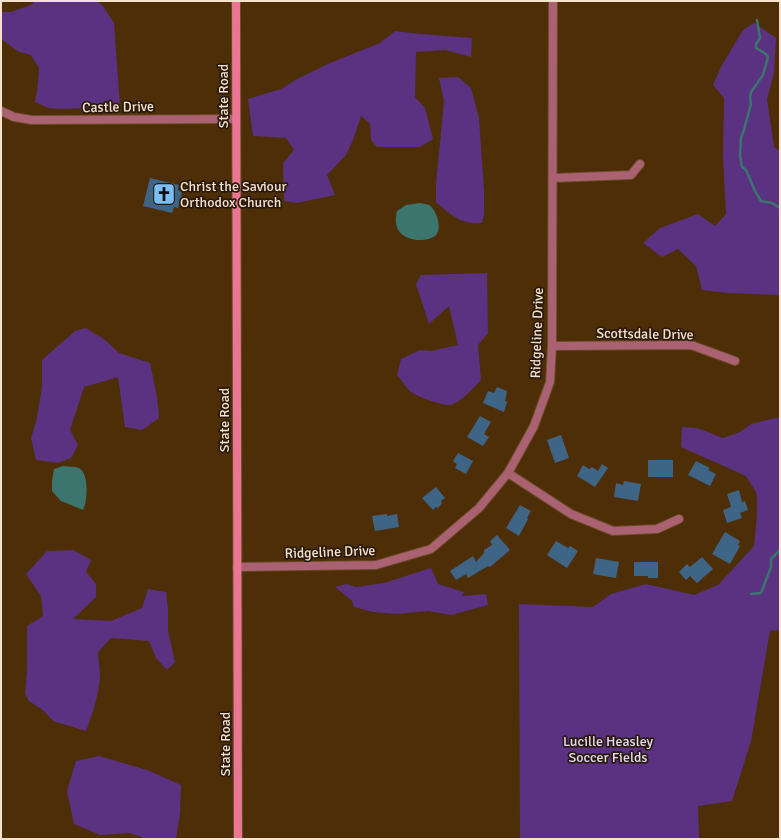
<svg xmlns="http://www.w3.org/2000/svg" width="781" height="840" font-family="Signika,sans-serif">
  <rect width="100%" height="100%" fill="#4e2e07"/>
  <g fill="#5a3281">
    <path d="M34,1H97L103,6L114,23L120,107L60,109L48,108L35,102L37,92L39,68L31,55L19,52L1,39V12H11L33,4Z"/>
    <path d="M754,23L776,38L774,73L767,99L774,147L780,151V297L778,295L728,293L702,290L696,266L678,249L662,257L643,243L660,228L698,214L715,226L726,214L723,158L724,98L713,85L722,65L743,30Z"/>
    <path d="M395,31L420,34L472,38L471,57L445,50L416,52L415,97L425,108L433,139L420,147H377L371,140L370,124L361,116L353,140L346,155L327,175L335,195L297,203L284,201L283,163L294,150L286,138L253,136L248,99L281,89L297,79L330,63L380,43Z"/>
    <path d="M458,77L471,88L479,118L484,191V214L482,223C461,225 451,215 436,202V184L444,101L439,78Z"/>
    <path d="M487,273L488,333L478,345L481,380C474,387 460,404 449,405C441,405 418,397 411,392C406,388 402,380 397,375L401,359L420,350L431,351L458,345L449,306L429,324L416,284L421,275Z"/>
    <path d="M86,328L105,340L119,353L150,363L157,396L159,418L142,430L125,427L118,377L84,387L70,430L78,445L71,458L58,463L36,460L31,438L37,418L42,387V360L75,331Z"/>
    <path d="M780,417V630L770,631L751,741L732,801L698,806L699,839H520L519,604L593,607L611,594L646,584L694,595L718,585L754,546L757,516V494L746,476L681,447L682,427L697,428L723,438L740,432L751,424Z"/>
    <path d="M73,550L91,560L86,572L96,584V597L73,619L111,621L142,608L148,589L166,592L168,610V631L175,662L167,670L156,658L149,641L111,638L98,652C98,659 100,667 100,675C99,694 93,713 86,731L53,721L44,711L29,701L25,694L27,670V626L43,616L41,596L26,574L47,551Z"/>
    <path d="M431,568L438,584L464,592L462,596L486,594L488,605L451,615L428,611L397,614L373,612L354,607L352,601L335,587L346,584L356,587L384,583Z"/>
    <path d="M99,756L147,770L181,785L180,813L176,839H143L142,837L129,833L100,835L74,824L67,791L76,761Z"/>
  </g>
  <g fill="#3b756e">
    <path d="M420,203C423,204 427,204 429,205C437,210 443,230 435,236C425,244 400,240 397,227C395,222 396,216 397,211L406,205Z"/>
    <path d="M63,466C67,467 74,466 79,468C89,473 88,501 83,510L61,501L52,491V481L54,469Z"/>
  </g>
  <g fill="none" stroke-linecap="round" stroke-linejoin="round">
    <g stroke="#3b756e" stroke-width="2.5">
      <path d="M757,20L760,38L756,44V48L766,54L768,57L763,75L751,92L750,98L751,104L744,130L741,138L740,155L742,167L746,170L755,191L761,201L772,203L780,208"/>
      <path d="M751,594L761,593L771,567V559L780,550"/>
    </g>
  </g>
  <g fill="#3e6586">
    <path d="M150,178L179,185L178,190L182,192L181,195L183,200L179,205L178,208L174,207L172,213L143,206Z"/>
    <path d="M497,387L507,391L505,401L507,402L504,412L483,403L488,391L494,393Z"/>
    <path d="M480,416L491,422L484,434L489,437L483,446L467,437Z"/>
    <path d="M561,435L569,458L555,463L547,440Z"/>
    <path d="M458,453L473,461L466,474L455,468L457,464L453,461Z"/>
    <rect x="648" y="460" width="25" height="17"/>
    <path d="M696,461L710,468L708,470L716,474L710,486L688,475Z"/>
    <path d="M602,464L608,468L595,487L577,476L583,465L589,469L592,467L598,471Z"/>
    <path d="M624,481L641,484L638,501L614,497L616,483L623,485Z"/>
    <path d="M436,487L445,498L441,501L442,503L438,508L436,507L433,510L422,498Z"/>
    <path d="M739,490L742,502L745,501L748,510L740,513L742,518L727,523L723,510L731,507L727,494Z"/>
    <path d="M520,505L531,511L527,518L528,519L519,536L506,528Z"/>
    <path d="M387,514V516L397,514L399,527L375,531L372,516Z"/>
    <path d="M725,532L740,541L738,545L740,546L730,564L712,554Z"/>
    <path d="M497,535L510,550L490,567L488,566L468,578L466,574L456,580L450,571L473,556L476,562L484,553V550L492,545L490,541Z"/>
    <path d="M556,541L568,548L570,546L578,551L567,568L547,555Z"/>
    <path d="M702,557L713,569L697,583L690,576L686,580L679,572L687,564L690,567Z"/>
    <path d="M596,558L619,562L616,578L593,574Z"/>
    <path d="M634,562H658V578H648V576H634Z"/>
  </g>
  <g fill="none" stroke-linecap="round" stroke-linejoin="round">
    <g stroke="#694b27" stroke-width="10">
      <g id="street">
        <path d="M1,111L14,117L32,120L236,119"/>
        <path d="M553,178L631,175L640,164"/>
        <path d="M552,346L691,345L735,361"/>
        <path d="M508,473L571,514L613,531L657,529L679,519"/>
        <path d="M237,567L376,565L431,549L479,508L508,473L534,426L550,382L552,346L553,1"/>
      </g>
    </g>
    <g stroke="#694b27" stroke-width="10">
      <path id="secondary" d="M236,1L238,839"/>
    </g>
    <use href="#street" stroke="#aa6172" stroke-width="8"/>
    <use href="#secondary" stroke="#ea7694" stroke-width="8"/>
  </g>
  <defs>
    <g id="church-square" transform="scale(1.15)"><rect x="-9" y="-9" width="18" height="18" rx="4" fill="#7abff8" stroke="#291a0b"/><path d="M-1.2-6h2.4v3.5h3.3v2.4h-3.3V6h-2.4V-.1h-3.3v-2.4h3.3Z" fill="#111"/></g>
  </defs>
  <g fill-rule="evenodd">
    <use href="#church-square" x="164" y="194"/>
  </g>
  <g text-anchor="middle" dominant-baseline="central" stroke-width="3.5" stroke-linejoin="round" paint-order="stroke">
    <g font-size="14" fill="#f6e1ce" stroke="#291a0b">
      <text transform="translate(223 96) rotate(-90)">State Road</text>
      <text transform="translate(118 107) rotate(-1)">Castle Drive</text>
      <text transform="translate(537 333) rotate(-88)">Ridgeline Drive</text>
      <text transform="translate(645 334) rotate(1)">Scottsdale Drive</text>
      <text transform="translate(224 420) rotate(-90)">State Road</text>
      <text transform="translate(330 552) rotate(-2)">Ridgeline Drive</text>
      <text transform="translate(225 744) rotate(-90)">State Road</text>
    </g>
    <g font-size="14" fill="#f6e1ce" stroke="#291a0b" text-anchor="start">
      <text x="180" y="186">Christ the Saviour<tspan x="180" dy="16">Orthodox Church</tspan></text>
    </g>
    <g font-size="14" fill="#e5daf4" stroke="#291a0b">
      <text x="608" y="741">Lucille Heasley<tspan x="608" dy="16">Soccer Fields</tspan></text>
    </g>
  </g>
  <rect width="781" height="840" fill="none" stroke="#f6e1ce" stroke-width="4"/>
</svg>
